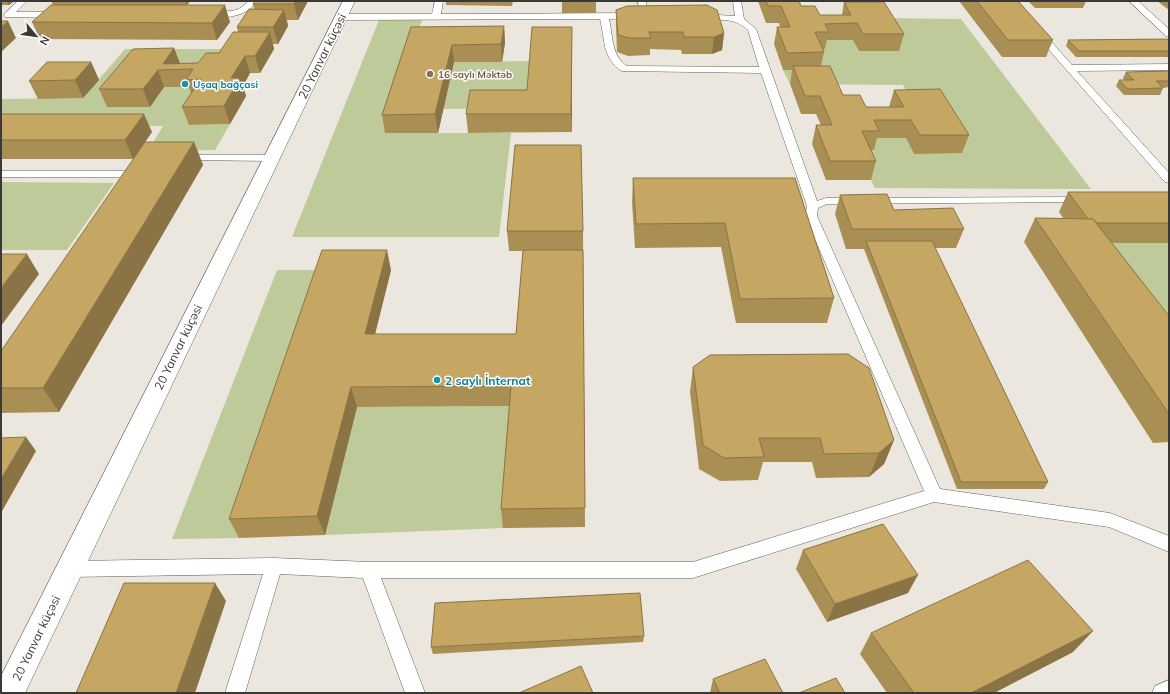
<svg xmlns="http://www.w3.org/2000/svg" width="1170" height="694" font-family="Mulish,sans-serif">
  <rect width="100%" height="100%" fill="#ebe7de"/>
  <g fill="#beca99">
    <path d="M879,18L961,19L1091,189L875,188L871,180L869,138H906L914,154L915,108L903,85L790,84L783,70H820L822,40H853Z"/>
    <path d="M379,20H422L386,133H511L499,237H292Z"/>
    <path d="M125,49H238L169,81L108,107H150L164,87H199L189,125L230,124L215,150L148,151L163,126L1,127V99L83,98Z"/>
    <path d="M532,61L528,108L443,109L454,62Z"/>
    <path d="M1,182L114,183L67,250H1Z"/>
    <path d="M1081,243H1169V363Z"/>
    <path d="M277,270H327L239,538L172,539Z"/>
    <path d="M512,406L503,528L325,535L357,407Z"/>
  </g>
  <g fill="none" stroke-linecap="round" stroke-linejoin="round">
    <g stroke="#646159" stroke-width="1">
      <g id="lane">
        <path d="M18,1H27L16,12H59L63,15L59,18L5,17L4,15L5,13Z"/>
        <path d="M248,1H256C253,5 250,10 245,12C238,17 212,20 206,14C216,5 233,20 248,1Z"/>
        <path d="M435,1H443L441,14L635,13L639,16L638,18L609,19C613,35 611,56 627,66L759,67L748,30C735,17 718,20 702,20L698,17L702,14L735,16L733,1H741L744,19L756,29L817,201L826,198L1087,197L1089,199L1087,201L1083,202L827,204L818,208L817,216L940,489L1110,513L1169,536V552L1109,527L934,502L693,578H381L425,693H405L363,578L280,574L245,693H225L263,574L69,577L63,575L60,569L63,563L69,561L274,558L369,562H693L924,491L805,216L807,206L761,73L622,71C602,59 605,38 600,19L341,20L337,17L341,14H432Z"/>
        <path d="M638,1H646L648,16L647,18L644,19L640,16Z"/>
        <path d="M1129,1H1138L1169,29V37L1166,36Z"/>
        <path d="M1038,29L1041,30L1072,65L1169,64V70L1077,71L1169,173V183L1165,182L1035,34L1034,32Z"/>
        <path d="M181,155H271L276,158L271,161L177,160L176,158L177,156Z"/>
        <path d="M140,164L145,167L137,176L133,177H1V171H130L136,165Z"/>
        <path d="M1169,680V693H1152L1155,686Z"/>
      </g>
    </g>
    <g stroke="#646159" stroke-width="1">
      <path id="secondary" d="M343,1H355L25,693H1V676Z"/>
    </g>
    <use href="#lane" fill="#fff" fill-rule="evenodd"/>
    <use href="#secondary" fill="#fff" fill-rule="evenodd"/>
  </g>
  <g fill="#a98f54">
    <path d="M1,1H14L9,5H1Z"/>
    <path d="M51,1H190L187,5L230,22L217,40L40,39L32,22L53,5Z"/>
    <path d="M308,1L298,20H287L288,26L278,44H273L274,49L260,73H250L243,86L246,96L230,124L189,125L182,107L191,94L189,87H164L150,107H107L99,89L174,48L180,64L198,63L219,53L238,32L237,27L254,9L253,4Z"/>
    <path d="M446,1H513L512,6L446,5Z"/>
    <rect x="562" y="1" width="34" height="12"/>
    <path d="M758,1H799L801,6L820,15H842L844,2L904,34L899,51H859L853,40H827L825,49H823L824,52L821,66L843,95L866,107H889L894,90L969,135L962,153L914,154L906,138H877L874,150H871L876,161L871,180H826L812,144L816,125H821L816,114H801L790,84L792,70H783L774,44L777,27H780L779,23H766Z"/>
    <rect x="889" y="1" width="39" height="1"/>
    <path d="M959,1H1018L1053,40L1046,57H1002Z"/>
    <path d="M1028,1H1086L1083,8H1035Z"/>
    <path d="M1157,1H1169V10Z"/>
    <path d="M616,10L724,33L722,50L712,54H682L681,50L650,49V55L628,56L617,52L616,26Z"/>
    <path d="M504,26L505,43L502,62H454L438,133H385L382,115L411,27Z"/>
    <path d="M1169,39V57H1076L1066,46L1068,40Z"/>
    <path d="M572,44V132L468,133L466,114L527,90Z"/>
    <path d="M91,62L99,80L83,98L38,99L29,81Z"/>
    <path d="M1169,71V87L1163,88L1160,95H1124L1116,86L1119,80H1124L1123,78L1126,72Z"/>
    <path d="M1,114L152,132L133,159H1Z"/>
    <path d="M194,142L203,165L59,412L1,413V351Z"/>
    <path d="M633,178H795L834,298L827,323H736L721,247L635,248L632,202Z"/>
    <path d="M1068,192H1169V243H1112L1169,316V442L1153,443L1024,242L1035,218L1064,219L1059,212Z"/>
    <path d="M840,195L964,229L956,248H935L1048,482L1044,489H957L864,249H846L835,214Z"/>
    <path d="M507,231H583L585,527L503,528L501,509L509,406L357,407L325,535L239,538L229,519L391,270L375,334H516L523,251H509Z"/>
    <path d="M693,367L894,440L884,464L869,477L816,478L812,462H763L758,480L720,481L699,469L690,392Z"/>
    <path d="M803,550L908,593L827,622L796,569Z"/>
    <path d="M871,633L1073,652L994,693H887L860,654Z"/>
    <path d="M644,636L643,642L433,654L431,647Z"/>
    <path d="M713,679L783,693H710Z"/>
  </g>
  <g fill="#8a7445">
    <path d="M6,1H14L9,5Z"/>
    <path d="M185,1H190L187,5Z"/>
    <path d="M295,1H308L298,20L294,4Z"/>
    <path d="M225,5L230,22L217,40L212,23Z"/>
    <path d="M284,10L288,26L278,44L273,27Z"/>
    <path d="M8,21L16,38L1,52V27Z"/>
    <path d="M504,26L505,43L502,62L501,44Z"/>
    <path d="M572,27V132L571,114Z"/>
    <path d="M270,32L274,49L260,73L255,56Z"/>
    <path d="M724,33L722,50L712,54L714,37Z"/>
    <path d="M452,45L454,62L438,133L435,114Z"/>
    <path d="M174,48L181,66L163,64Z"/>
    <path d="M245,56L250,73L243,86L246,96L230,124L224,106L231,78Z"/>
    <path d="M91,62L99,80L83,98L75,80Z"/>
    <path d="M158,70L164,87L150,107L143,89Z"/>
    <path d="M144,114L152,132L133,159L125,140Z"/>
    <path d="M194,142L203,165L59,412L43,388Z"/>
    <path d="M387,250L391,270L370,354L365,334Z"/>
    <path d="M27,254L39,274L1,326V288Z"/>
    <path d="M351,387L357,407L325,535L317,516Z"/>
    <path d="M26,437L36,451L1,513V479Z"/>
    <path d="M894,440L884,464L869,477L879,453Z"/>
    <path d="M918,575L908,593L827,622L835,604Z"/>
    <path d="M215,583L226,601L195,693H176Z"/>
    <path d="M1093,631L1073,652L994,693H971Z"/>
  </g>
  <g fill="#c5a662" stroke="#8a7445">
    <path d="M255,1H295L294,4H253Z"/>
    <path d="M766,1H799L801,6H815L820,15H851L844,2H884L904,34H863L857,23L825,24L829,32H815L824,52L787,53L777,27H790L781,6H768Z"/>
    <path d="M977,1H1018L1053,40H1008Z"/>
    <path d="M51,5H225L212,23L32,22Z"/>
    <path d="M707,5L717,10L724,33L714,37H684L683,32H649L651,38H629L618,35L616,10L627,6Z"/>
    <path d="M249,9L284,10L273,27H237Z"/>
    <path d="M1,21H8L1,27Z"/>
    <path d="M504,26L501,44L452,45L435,114L382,115L411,27Z"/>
    <path d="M532,27H572L571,114H466L470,90H527Z"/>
    <path d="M233,32H270L255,56H245L231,78H240L224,106L182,107L201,79L186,80L193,69L158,70L143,89H99L133,49L174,48L163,64L198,63L206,53H219Z"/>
    <path d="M1169,39V51H1079L1068,40Z"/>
    <path d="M47,62H91L75,80L29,81Z"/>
    <path d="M793,66H830L843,95H860L866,107H904L894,90L940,89L969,135H920L911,120H874L879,131H862L876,161H830L816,125H832L820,96H805Z"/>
    <path d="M1169,71V81H1156L1163,88L1128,89L1119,80H1134L1126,72Z"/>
    <path d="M1,114H144L125,140H1Z"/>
    <path d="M145,142H194L43,388H1V351Z"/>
    <path d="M515,145H581L583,231H507Z"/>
    <path d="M633,178H795L834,298L740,299L725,223L636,224Z"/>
    <path d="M1068,192H1169V223H1097L1093,219H1088Z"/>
    <path d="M887,194L894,210L953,208L964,229H852L840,195Z"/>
    <path d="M1035,218L1093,219L1169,316V414Z"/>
    <path d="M866,241H932L1048,482H961Z"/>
    <path d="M322,250H387L365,334H516L523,250H583L585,508L501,509L511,386L351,387L317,516L229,519Z"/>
    <path d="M1,254H27L1,288Z"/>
    <path d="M848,354L869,368L894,440L879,453L824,454L820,438H759L764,457L724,458L703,445L693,367L710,355Z"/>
    <path d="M26,437L1,479V438Z"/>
    <path d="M883,524L918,575L835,604L803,550Z"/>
    <path d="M1028,560L1093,631L971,693H914L871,633Z"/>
    <path d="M124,583H215L176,693H76Z"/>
    <path d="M640,593L644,636L431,647L435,603Z"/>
    <path d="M765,659L783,693H720L713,679Z"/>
    <path d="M581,666L593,693H519Z"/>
    <path d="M836,678L845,693H799Z"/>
  </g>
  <circle fill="#8d6e63" stroke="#fff" stroke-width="1.5" cx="430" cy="74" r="4"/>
  <g fill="#0f9aa8" stroke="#fff" stroke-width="1.5">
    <circle cx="185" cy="84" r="4"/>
    <circle cx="437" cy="380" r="4"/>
  </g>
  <g text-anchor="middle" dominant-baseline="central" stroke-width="3" stroke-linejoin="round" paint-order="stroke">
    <g font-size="10" font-weight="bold" fill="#785e54" stroke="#fff" text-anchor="start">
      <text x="438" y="74">16 saylı Məktəb</text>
    </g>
    <g font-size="10" font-weight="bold" fill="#0d838f" stroke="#fff" text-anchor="start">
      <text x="193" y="84">Uşaq bağçasi</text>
    </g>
    <g font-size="12" fill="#3b3936" stroke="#fff">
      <text transform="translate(322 56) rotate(-64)">20 Yanvar küçəsi</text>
      <text transform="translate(178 347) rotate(-64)">20 Yanvar küçəsi</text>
      <text transform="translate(36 638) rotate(-64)">20 Yanvar küçəsi</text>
    </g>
    <g font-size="12" font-weight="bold" fill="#0d838f" stroke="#fff" text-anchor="start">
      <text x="445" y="380">2 saylı İnternat</text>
    </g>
  </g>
  <rect width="1170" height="694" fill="none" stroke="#3b3936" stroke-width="4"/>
  <g transform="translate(36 36) rotate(119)" stroke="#ffffff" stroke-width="3" paint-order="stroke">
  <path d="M0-3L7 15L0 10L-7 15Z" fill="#3b3936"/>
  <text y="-6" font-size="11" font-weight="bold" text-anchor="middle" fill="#3b3936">N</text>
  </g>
</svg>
